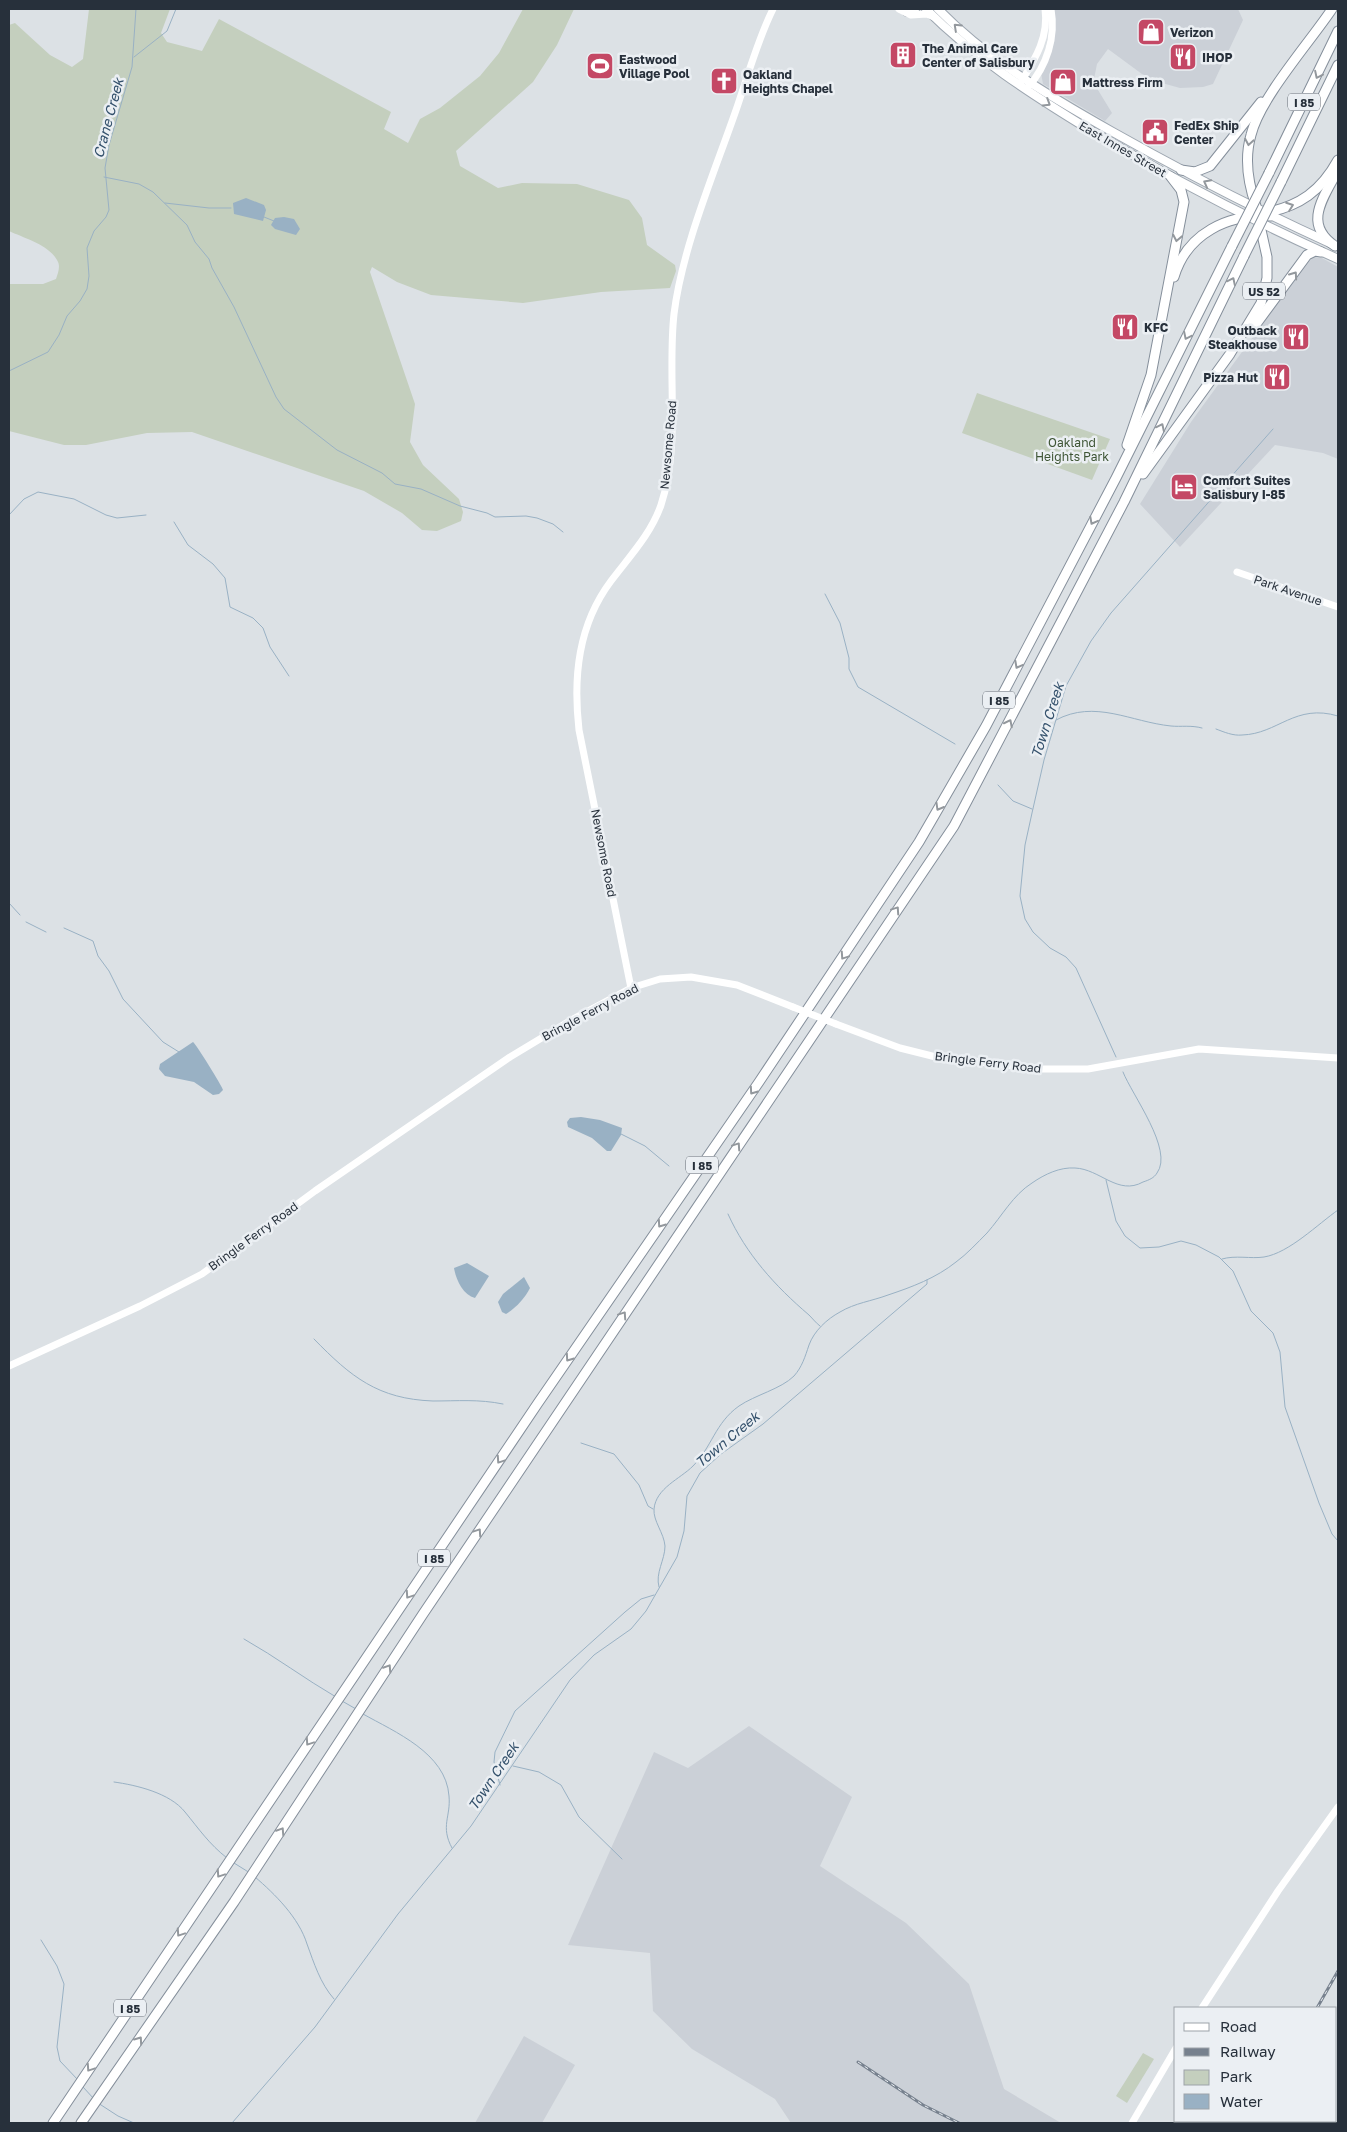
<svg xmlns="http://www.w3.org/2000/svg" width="1347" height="2132" font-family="'Golos Text',sans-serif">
  <rect width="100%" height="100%" fill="#dce1e5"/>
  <g fill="#cbd0d7">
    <path d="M1053,9H1238L1243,20L1213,84L1203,87L1180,88L1162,83L1142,74L1108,49L1097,64L1094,79L1098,90L1112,113L1105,121L1043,84L1041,73Z"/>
    <path d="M1314,257L1322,258L1338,267V459L1323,453L1275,445L1180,547L1140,504L1191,422L1306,264Z"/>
    <path d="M749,1726L852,1797L820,1866L906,1923L969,1984L1004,2089L1061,2123H791L775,2099L692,2049L653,2011L650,1953L568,1945L654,1752L688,1768Z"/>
    <path d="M524,2036L575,2065L542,2123H475Z"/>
  </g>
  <g fill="#c4cfbe">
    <path d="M89,9H170L161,33L167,42L202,51L219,19L391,112L384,129L408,143L420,119L440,108L480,76L499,53L523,9H574L557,45L533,82L456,151L460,166L498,188L522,183L577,184L629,200L642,218L647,245L675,265L676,271L670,288L601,292L523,303L431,295L397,282L372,267L370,272L415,404L410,442L423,465L459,499L463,512L461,521L437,531L422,530L402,513L364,491L192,432L147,433L86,445H64L9,431V284H43L56,279C58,273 61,266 57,260C49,245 24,238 9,231V25L15,23L50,55L72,67L83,59Z"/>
    <path d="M977,393L1110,439L1092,480L962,433Z"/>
    <path d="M1143,2053L1154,2059L1127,2103L1116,2096Z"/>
  </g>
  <g fill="#99b1c4">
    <path d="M246,198L264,205L266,210L263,221L234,214L233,203Z"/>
    <path d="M284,217L294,219L300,229L296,235L275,229L271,225L275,218Z"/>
    <path d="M193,1042C196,1044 222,1086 223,1090L219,1094L213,1095L194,1082L165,1076L159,1069L160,1064Z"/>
    <path d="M581,1117L600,1120L622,1128L621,1135L611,1151H607L592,1138L568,1127L567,1122L570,1118Z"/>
    <path d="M467,1263L489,1276L475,1298C463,1295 456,1280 454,1268Z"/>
    <path d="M524,1277L530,1288C525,1298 516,1308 506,1314L502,1312L498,1302L503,1294Z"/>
  </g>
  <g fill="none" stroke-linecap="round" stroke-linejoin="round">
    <g stroke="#99b1c4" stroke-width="1">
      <path d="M134,57L167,31L176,9"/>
      <path d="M104,177L139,184L153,192L187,225L195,242L209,259L212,268L234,307L276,397L284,409L337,450L382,473L395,484L421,489L460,506L487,513L495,517L526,516L537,518L553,524L563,532"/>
      <path d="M165,203L209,208H231"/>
      <path d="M264,217L274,221"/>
      <path d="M9,371L48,352L59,335L67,316L80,301L87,289L89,276L87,248L94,231L106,217L109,210L105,168L109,145L132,67L136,9"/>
      <path d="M9,515L24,499L38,492L74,499L106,515L117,518L146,515"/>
      <path d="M174,522L188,545L213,564L225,578L230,607L253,618L263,628L270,647L289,676"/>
      <path d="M825,594L840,623L849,658V669L858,687L955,744"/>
      <path d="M1056,720C1095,699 1131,722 1171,726C1181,727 1191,725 1202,728"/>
      <path d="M1216,729C1224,732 1233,736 1242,735C1278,734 1295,703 1338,716"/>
      <path d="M998,785L1013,801L1032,809"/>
      <path d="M9,903L20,915"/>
      <path d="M26,922L46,932"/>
      <path d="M64,928L93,941L98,956L109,971L123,999L163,1042L179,1052"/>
      <path d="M1116,1057L1076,968L1066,957L1050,948L1033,932L1025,919L1020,896L1025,845L1032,813L1044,760L1066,686L1091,641L1111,613L1273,429"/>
      <path d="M621,1134L645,1146L669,1166"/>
      <path d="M1106,1180L1116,1221L1125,1236L1140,1248L1159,1247L1181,1241L1196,1245L1219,1257L1233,1271L1251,1311L1273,1333L1280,1352L1285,1407L1319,1503L1332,1534L1338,1541"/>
      <path d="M728,1214C746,1254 775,1286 809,1315C813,1319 816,1323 820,1326"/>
      <path d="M1222,1259C1235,1255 1251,1259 1264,1257C1289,1253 1318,1224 1338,1210"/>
      <path d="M314,1339C351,1377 378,1399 433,1401C457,1401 479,1399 503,1404"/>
      <path d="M581,1443L614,1454L639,1485L648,1506L653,1509"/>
      <path d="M659,1587C655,1573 665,1560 665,1546C664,1533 653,1521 654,1509C656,1488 680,1479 693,1466C712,1447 715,1423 739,1406C755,1395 781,1389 794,1376C802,1367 805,1357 809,1345C814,1331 827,1319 840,1312C855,1303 872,1301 888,1295C912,1287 936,1278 956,1262C967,1254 977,1243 987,1233C1002,1216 1013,1195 1032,1183C1045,1174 1060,1167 1075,1168C1100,1169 1118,1196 1143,1182C1149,1180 1154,1178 1157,1173C1174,1150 1132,1095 1123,1072"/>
      <path d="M244,1639C276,1657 305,1679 336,1697"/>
      <path d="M342,1701L356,1709"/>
      <path d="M363,1714C395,1732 446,1753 449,1796C451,1817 440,1826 452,1848"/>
      <path d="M513,1766L539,1772L561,1785L579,1817L622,1859"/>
      <path d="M114,1782C136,1785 170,1793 185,1812C199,1829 209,1844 227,1858"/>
      <path d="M500,1785L494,1762L495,1752L515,1711L625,1612L641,1599L654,1595"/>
      <path d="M234,1863L250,1873"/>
      <path d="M255,1877C275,1894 299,1918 307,1944C314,1963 320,1983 334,1999"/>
      <path d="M41,1940L57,1966L64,1984L57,2047L60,2061L78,2080"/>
      <path d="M83,2087L94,2099"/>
      <path d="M98,2103L118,2116L134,2123"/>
      <path d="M232,2123L315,2027L398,1914L471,1826L570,1680L594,1655L631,1629L646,1611L677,1557L684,1531L687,1496L700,1473L721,1454L763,1424L927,1284V1280"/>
    </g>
    <g stroke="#9da6b0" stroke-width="10">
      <g id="primary">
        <path d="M926,9C975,58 1031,94 1090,130C1170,178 1253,221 1338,259"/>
        <path d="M938,9C988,60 1049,96 1111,131C1182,171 1255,209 1330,243"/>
        <path d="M907,12L915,9"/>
      </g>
    </g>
    <g stroke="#858f9b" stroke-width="11">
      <g id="highway">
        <path d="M1181,170L1195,172L1210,166L1261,102"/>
        <path d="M1269,173L1338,31"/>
        <path d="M1281,182L1338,65"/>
        <path d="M1256,206C1248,183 1244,159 1251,135C1260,98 1310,42 1332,9"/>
        <path d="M1265,213C1300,206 1321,191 1338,160"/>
        <path d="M1335,246C1302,224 1324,197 1338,170"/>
        <path d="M1174,277C1187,233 1228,214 1271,216"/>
        <path d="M1251,331L1307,255L1315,251L1321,252"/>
        <path d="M1127,445L1151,375L1184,202L1181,190L1171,177"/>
        <path d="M1143,474L1230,354L1261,303L1267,278V257L1259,221L1251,205"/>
        <path d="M53,2123L538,1403L759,1082L919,842L986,726L1116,478L1232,246"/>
        <path d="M81,2123L234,1902L423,1614L954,826L1124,502L1244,256"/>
      </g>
    </g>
    <g stroke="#fff" stroke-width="7">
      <path d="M899,9L911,15L927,14L934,17"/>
      <path d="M1021,82C1035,59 1049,37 1045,9"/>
      <path d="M1028,87C1047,66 1056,37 1051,9"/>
      <path d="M1237,572L1338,607"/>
      <path d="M631,988L579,730C573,677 578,625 611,581C629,557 651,534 661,505C681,444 667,377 674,314C682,249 713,176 735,113C747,79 757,41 773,9"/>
      <path d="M836,1024L900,1048L936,1057L1042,1069H1088L1199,1049L1338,1058"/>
      <path d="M9,1366L140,1306L202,1274L315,1191L510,1057L573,1019L631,988L660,979L691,977L737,985L793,1007"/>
      <path d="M1202,2008L1278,1891L1338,1807"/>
      <path d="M1132,2123L1176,2048"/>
    </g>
    <use href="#primary" stroke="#fff" stroke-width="8"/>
    <use href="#highway" stroke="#fff" stroke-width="9"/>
    <g stroke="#77818e" stroke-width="3">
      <g id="rail">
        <path d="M1317,2008L1338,1971"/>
        <path d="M858,2062L923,2105L959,2123"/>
        <path d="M1252,2123L1253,2121"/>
      </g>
    </g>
    <use href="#rail" stroke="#ebeff3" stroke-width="1" stroke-dasharray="4" stroke-linecap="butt"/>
    <g stroke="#858f9b" stroke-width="11" stroke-linecap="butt">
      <g id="highway-bridge">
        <path d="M1232,246L1269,173"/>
        <path d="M1244,256L1281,182"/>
      </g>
    </g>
    <path stroke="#fff" stroke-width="7" d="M793,1007L836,1024"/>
    <use href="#highway-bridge" stroke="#fff" stroke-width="9"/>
  </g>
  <defs><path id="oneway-chevron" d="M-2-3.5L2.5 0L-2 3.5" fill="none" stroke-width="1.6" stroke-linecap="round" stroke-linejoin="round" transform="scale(1.25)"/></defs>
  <g stroke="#93989d">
    <use href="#oneway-chevron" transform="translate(957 27) rotate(-137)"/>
    <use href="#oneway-chevron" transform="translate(1318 75) rotate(116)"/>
    <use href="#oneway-chevron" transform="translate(1047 103) rotate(32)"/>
    <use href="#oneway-chevron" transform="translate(1249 142) rotate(100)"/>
    <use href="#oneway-chevron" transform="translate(1207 183) rotate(-152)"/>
    <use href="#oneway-chevron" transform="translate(1290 206) rotate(-20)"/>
    <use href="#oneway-chevron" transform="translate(1177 238) rotate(101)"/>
    <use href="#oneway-chevron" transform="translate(1294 275) rotate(-55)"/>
    <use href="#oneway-chevron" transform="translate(1232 281) rotate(-64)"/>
    <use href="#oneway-chevron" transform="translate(1187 336) rotate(116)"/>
    <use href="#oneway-chevron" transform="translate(1161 427) rotate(-64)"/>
    <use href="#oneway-chevron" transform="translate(1093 521) rotate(118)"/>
    <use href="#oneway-chevron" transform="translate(1018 665) rotate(118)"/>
    <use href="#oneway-chevron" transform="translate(1009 723) rotate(-63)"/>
    <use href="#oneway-chevron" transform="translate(939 807) rotate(120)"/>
    <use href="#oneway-chevron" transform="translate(896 910) rotate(-56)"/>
    <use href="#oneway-chevron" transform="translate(844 956) rotate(124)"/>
    <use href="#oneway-chevron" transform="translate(753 1091) rotate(125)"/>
    <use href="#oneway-chevron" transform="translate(737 1146) rotate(-56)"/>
    <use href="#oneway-chevron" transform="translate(661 1224) rotate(125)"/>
    <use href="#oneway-chevron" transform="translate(623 1315) rotate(-56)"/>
    <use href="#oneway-chevron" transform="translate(569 1358) rotate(125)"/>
    <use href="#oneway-chevron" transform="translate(500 1460) rotate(124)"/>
    <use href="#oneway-chevron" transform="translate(478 1532) rotate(-56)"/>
    <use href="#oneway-chevron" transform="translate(409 1595) rotate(124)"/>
    <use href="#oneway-chevron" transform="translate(388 1668) rotate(-57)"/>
    <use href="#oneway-chevron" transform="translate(309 1742) rotate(124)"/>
    <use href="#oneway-chevron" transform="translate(281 1831) rotate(-57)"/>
    <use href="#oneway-chevron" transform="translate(220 1874) rotate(124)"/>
    <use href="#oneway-chevron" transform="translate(180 1933) rotate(124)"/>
    <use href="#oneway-chevron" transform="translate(139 2040) rotate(-55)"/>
    <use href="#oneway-chevron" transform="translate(90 2068) rotate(124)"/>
  </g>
  <defs>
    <g id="shop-square" transform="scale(1.4375)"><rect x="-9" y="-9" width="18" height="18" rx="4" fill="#c44865" stroke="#ebeff3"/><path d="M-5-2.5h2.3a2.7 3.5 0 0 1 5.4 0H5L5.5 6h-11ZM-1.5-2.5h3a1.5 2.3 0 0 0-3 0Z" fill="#fff"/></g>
    <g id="building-square" transform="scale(1.4375)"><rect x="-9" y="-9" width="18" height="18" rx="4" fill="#c44865" stroke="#ebeff3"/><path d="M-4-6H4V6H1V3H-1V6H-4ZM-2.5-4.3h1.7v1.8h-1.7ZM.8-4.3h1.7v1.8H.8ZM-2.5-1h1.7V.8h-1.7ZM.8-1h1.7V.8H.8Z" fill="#fff"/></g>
    <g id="restaurant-square" transform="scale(1.4375)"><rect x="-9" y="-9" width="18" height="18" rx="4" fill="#c44865" stroke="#ebeff3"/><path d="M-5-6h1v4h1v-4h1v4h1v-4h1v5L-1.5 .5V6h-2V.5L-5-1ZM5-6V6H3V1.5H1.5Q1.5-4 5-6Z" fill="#fff"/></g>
    <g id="stadium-square" transform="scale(1.4375)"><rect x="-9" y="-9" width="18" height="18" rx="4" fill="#c44865" stroke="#ebeff3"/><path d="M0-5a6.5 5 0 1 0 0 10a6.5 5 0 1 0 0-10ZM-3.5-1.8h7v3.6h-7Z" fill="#fff"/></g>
    <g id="church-square" transform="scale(1.4375)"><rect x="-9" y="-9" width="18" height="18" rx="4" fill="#c44865" stroke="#ebeff3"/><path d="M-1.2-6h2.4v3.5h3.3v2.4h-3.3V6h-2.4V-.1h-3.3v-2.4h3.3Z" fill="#fff"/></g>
    <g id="civic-square" transform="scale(1.4375)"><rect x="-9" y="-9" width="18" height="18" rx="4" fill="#c44865" stroke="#ebeff3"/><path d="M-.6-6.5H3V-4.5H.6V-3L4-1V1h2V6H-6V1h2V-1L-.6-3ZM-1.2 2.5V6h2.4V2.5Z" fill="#fff"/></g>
    <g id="hotel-square" transform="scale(1.4375)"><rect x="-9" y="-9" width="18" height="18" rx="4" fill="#c44865" stroke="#ebeff3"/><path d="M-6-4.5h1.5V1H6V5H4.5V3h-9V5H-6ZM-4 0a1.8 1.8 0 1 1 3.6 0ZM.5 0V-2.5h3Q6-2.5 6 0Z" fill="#fff"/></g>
  </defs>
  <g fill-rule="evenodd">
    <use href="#shop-square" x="1151" y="32"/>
    <use href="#building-square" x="903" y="55"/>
    <use href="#restaurant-square" x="1183" y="57"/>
    <use href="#stadium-square" x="600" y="66"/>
    <use href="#church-square" x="724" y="81"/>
    <use href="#shop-square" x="1063" y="82"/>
    <use href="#civic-square" x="1155" y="132"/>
    <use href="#restaurant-square" x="1125" y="327"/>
    <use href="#restaurant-square" x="1296" y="337"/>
    <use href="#restaurant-square" x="1277" y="377"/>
    <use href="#hotel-square" x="1184" y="487"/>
  </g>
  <g text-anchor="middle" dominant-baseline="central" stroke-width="5" stroke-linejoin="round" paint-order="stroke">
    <g fill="#ebeff3" stroke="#626972" stroke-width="1">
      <rect x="1288" y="93.5" width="32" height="17" rx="4"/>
      <rect x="1243" y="282.5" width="42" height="17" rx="4"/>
      <rect x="983" y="691.5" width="32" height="17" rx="4"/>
      <rect x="686" y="1156.5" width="32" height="17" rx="4"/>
      <rect x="418" y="1549.5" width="32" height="17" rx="4"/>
      <rect x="114" y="1999.5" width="32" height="17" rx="4"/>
    </g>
    <g font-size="11" font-weight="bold" fill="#27303b">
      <text x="1304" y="102">I 85</text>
      <text x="1264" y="291">US 52</text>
      <text x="999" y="700">I 85</text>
      <text x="702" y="1165">I 85</text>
      <text x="434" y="1558">I 85</text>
      <text x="130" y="2008">I 85</text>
    </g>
    <g font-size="12" font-weight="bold" fill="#27303b" stroke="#ebeff3" text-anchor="start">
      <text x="1170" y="32">Verizon</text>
      <text x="922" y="48">The Animal Care<tspan x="922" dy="14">Center of Salisbury</tspan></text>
      <text x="1202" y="57">IHOP</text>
      <text x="619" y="59">Eastwood<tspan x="619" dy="14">Village Pool</tspan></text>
      <text x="743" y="74">Oakland<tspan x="743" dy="14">Heights Chapel</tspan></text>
      <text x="1082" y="82">Mattress Firm</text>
      <text x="1174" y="125">FedEx Ship<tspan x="1174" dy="14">Center</tspan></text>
      <text x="1144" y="327">KFC</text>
      <text x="1277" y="330" text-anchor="end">Outback<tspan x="1277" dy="14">Steakhouse</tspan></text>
      <text x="1258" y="377" text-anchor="end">Pizza Hut</text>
      <text x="1203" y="480">Comfort Suites<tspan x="1203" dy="14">Salisbury I-85</tspan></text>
    </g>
    <g font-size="12" fill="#27303b" stroke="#ebeff3">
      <text transform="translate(1123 149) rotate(30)">East Innes Street</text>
      <text transform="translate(668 445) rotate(-85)">Newsome Road</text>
      <text transform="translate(1288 590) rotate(19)">Park Avenue</text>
      <text transform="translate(604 853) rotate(79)">Newsome Road</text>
      <text transform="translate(590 1012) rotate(-28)">Bringle Ferry Road</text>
      <text transform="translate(988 1062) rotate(7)">Bringle Ferry Road</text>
      <text transform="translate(253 1236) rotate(-36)">Bringle Ferry Road</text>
    </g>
    <g font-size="12" fill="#3e5535" stroke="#ebeff3">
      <text x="1072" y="442">Oakland<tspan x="1072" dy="14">Heights Park</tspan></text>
    </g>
    <g font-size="14" font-style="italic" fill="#34516c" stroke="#ebeff3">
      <text transform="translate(108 118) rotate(-75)">Crane Creek</text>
      <text transform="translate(1047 720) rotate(-72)">Town Creek</text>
      <text transform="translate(727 1439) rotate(-40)">Town Creek</text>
      <text transform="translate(493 1776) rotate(-56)">Town Creek</text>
    </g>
  </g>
  <rect width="1347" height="2132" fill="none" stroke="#27303b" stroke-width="20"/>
  <rect x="1174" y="2007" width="162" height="115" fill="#ebeff3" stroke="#9da3a9"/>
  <rect x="1184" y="2023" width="25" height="8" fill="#ffffff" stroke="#9da3a9"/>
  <text x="1220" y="2032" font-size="15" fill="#27303b">Road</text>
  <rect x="1184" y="2048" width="25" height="8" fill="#77818e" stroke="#9da3a9"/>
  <text x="1220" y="2057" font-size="15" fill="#27303b">Railway</text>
  <rect x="1184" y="2070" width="25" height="15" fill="#c4cfbe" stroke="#9da3a9"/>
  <text x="1220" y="2082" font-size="15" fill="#27303b">Park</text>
  <rect x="1184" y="2094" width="25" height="15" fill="#99b1c4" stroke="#9da3a9"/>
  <text x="1220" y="2107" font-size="15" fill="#27303b">Water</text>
</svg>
